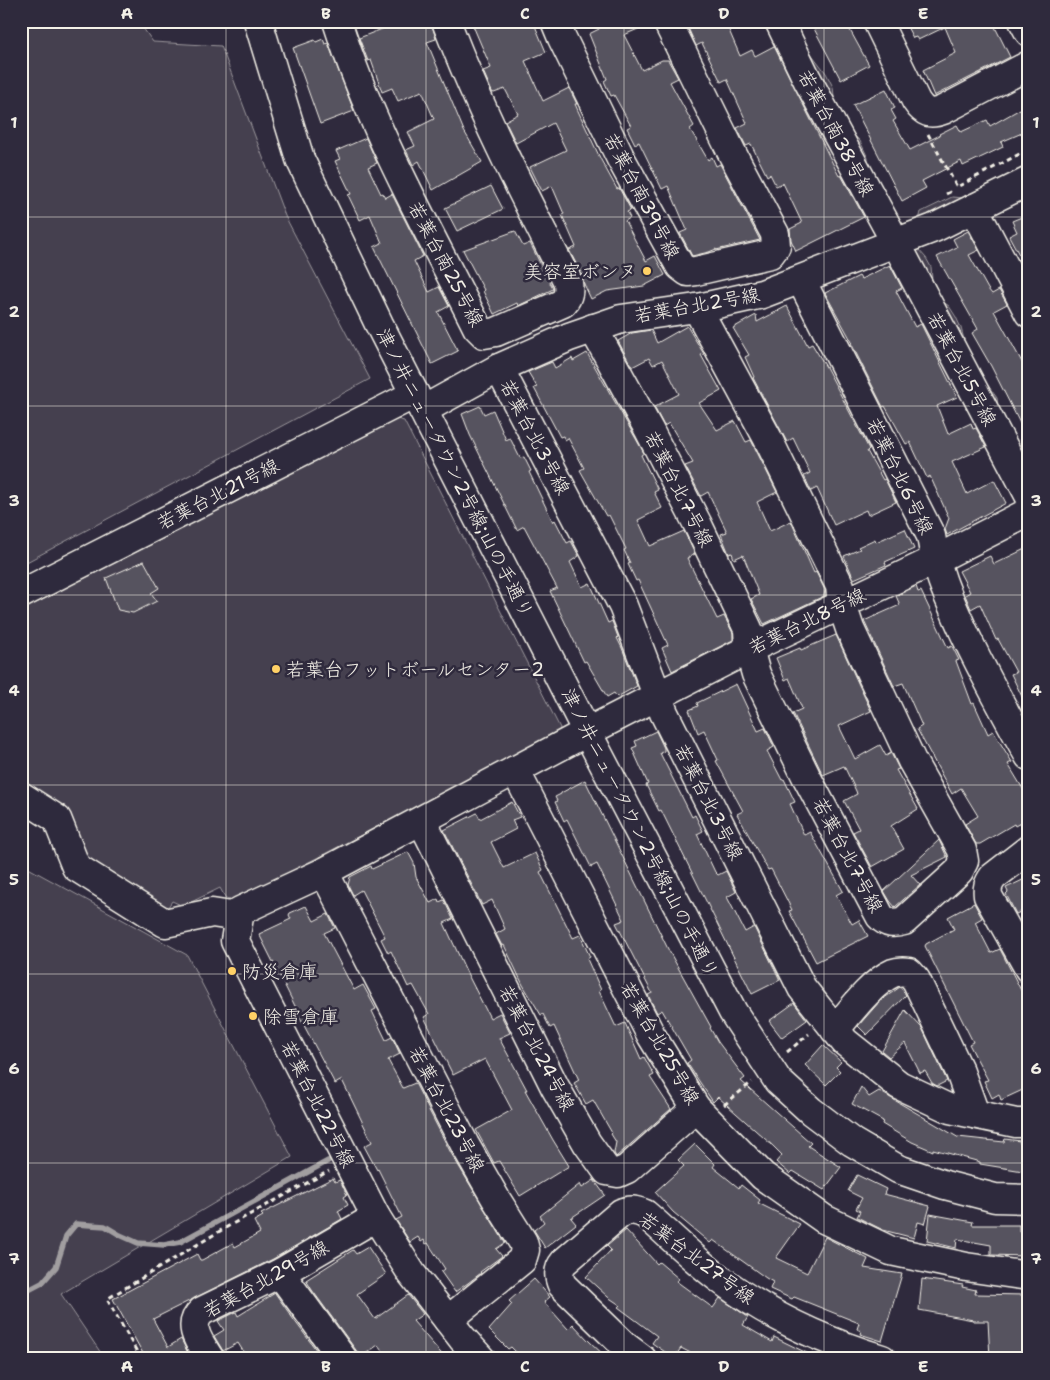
<svg xmlns="http://www.w3.org/2000/svg" width="1050" height="1380" font-family="'Shantell Sans','Klee One',sans-serif">
  <rect width="100%" height="100%" fill="#2f2a3d"/>
  <filter id="ink" filterUnits="userSpaceOnUse"><feTurbulence type="fractalNoise" baseFrequency=".02" numOctaves="2"/><feDisplacementMap in="SourceGraphic" scale="10" xChannelSelector="R" yChannelSelector="G"/><feConvolveMatrix kernelMatrix="1 2 1 2 8 2 1 2 1" color-interpolation-filters="sRGB"/></filter>
  <g filter="url(#ink)">
    <g fill="#454050" stroke="#9c989c">
      <path d="M21,21H138L153,42L221,46L285,216L370,379L21,565Z"/>
      <path d="M792,21H798L802,39L807,48L826,73L833,87L835,105L847,129L860,141L868,158V173Z"/>
      <path d="M952,197L963,198L968,202L918,224L921,212Z"/>
      <path d="M918,249L926,258L931,267L932,279L943,302L949,306L956,317L961,328L966,347L981,376L997,398L999,413L1012,438L1029,458V472L927,272L917,252Z"/>
      <path d="M397,419L404,421L560,728L558,734L231,902L225,897L220,888L183,906L172,901L162,916L82,862L21,791V611Z"/>
      <path d="M21,864L187,955L292,1157L61,1294L105,1359H21Z"/>
    </g>
    <g fill="none" stroke-linecap="round" stroke-linejoin="round">
      <path stroke="#a19ea0" stroke-width="5.5" d="M21,1294L42,1283L56,1267L66,1236L76,1224L105,1226L120,1235L138,1243L164,1245L180,1242L328,1161"/>
    </g>
    <g fill="#56525f" stroke="#f4f1e8">
      <path d="M414,21H431L436,39L427,42L464,131L482,162L433,190L419,161L413,165L406,150L415,146L408,132L434,119L422,91L398,101L392,88L382,92L371,60L368,61L359,38L400,22L401,26Z"/>
      <path d="M471,21H533L546,52L525,61L543,101L569,88L577,104H575L579,113L601,160L617,189L619,188L631,210L627,212L630,218L625,221L646,261L655,256L665,275L644,286L607,291L591,299L584,284L582,275L569,250L576,247L562,215L564,214L552,186L542,191L530,167L566,150L553,123L516,143L505,121L518,114L505,89L494,93L492,92L483,71L491,68Z"/>
      <path d="M607,21H652V23L624,35L642,70L662,60H668L678,78L670,82L694,126L690,129L708,160L712,157L716,166L720,164L760,240L716,250V249L709,252L692,256L680,233L687,230L668,186L662,189L639,142L635,144L627,128L631,126L614,95L611,96L604,81L607,79L589,34L599,29L598,25Z"/>
      <path d="M685,21H725L740,56L752,50L755,56L774,46L839,176L841,175L864,217L796,251L791,240L790,229L802,223L783,183L776,186L770,174L767,176L751,144L746,146L737,128L747,123L727,79L721,82L702,43L696,46Z"/>
      <path d="M810,21H845L869,65L841,80Z"/>
      <path d="M904,21H992L1010,57L934,96L923,70L956,53L945,27L918,40L916,37L913,38Z"/>
      <path d="M323,39L325,44L328,43L354,111L320,124L293,48L315,40L316,42Z"/>
      <path d="M886,89L895,108L891,110L896,119L893,121L910,150L940,135L939,134L957,125L961,132L987,120L990,126L1029,104V130L1001,142L1003,147L963,166L961,161L922,181L926,188L902,201L853,105Z"/>
      <path d="M366,138L377,163L368,167L381,194L383,193L385,198L392,194L423,256L414,261L429,292L439,287L449,306L438,312L458,351L432,364L374,247L382,243L370,215L360,220L348,195L351,194L335,161L340,159L336,151Z"/>
      <path d="M491,186L503,209L457,231L445,208Z"/>
      <path d="M1029,214V273L1009,236L1017,232L1012,221Z"/>
      <path d="M515,231L523,246L530,243L553,289L518,306L517,303L494,314L483,291L484,290L463,250Z"/>
      <path d="M968,231L979,250L969,255L988,289L992,294L999,290L1007,304L994,311L1029,375V441L991,366L972,333L978,329L937,257L957,247L953,239Z"/>
      <path d="M890,265L902,288L896,291L915,327L921,324L957,397L937,406L948,434L971,423L973,429L976,428L986,447L952,462L967,494L994,480L1006,503L947,535L945,529L949,518L930,476L927,478L910,442L906,444L885,406L883,407L851,343L852,342L825,293L859,276L861,279Z"/>
      <path d="M787,306L808,346L812,344L826,367L869,449L867,451L883,480L885,479L896,502L868,515L866,510L834,525L817,488L811,491L804,476L810,473L793,438L787,442L753,378L754,377L745,357L749,355L733,328L756,315L757,322Z"/>
      <path d="M687,326L704,354L701,355L721,391L699,403L717,430L735,421L746,442L751,440L777,492L757,502L770,531L791,521L814,573L816,572L825,590L824,596L764,624L751,599L759,595L743,555L734,559L732,553L729,554L721,534L727,532L708,492L701,496L685,466L693,463L669,423L664,426L654,407L679,394L662,360L653,365L649,358L632,367L618,341L632,333L651,330L657,343Z"/>
      <path d="M587,353L635,437L644,453L641,455L658,490L654,492L662,508L638,520L650,546L684,531L695,554L687,558L717,619L724,616L733,633V640L672,671L662,648L668,645L638,580L636,581L628,564L630,563L624,550L626,549L609,515L606,516L580,470L584,468L568,438L565,440L563,436L560,437L534,388L537,387L528,372L552,362L555,368L572,358L573,361Z"/>
      <path d="M480,406L484,414L493,410L506,440L510,438L520,458L524,457L531,471L529,472L553,522L555,520L567,543L571,541L579,556L570,562L582,587L590,583L608,623L612,621L618,637L617,638L622,648L637,686L617,697L614,693L607,697L586,661L584,662L550,591L557,588L524,526L517,530L470,435L462,414Z"/>
      <path d="M905,529L914,549L885,562L886,565L854,579L844,556L860,549L858,547L875,539L876,542Z"/>
      <path d="M1029,547V711L1011,674L1016,672L998,639L996,640L980,604L971,609L965,595L970,592L959,571L990,556L994,564Z"/>
      <path d="M144,561L159,588L151,593L157,601L133,613L118,610L106,578Z"/>
      <path d="M916,586L918,592L921,591L948,648L952,646L959,660L956,661L972,704L974,703L988,734L993,731L1012,762L1008,764L1029,799V818L1015,826L1014,824L980,844H976L965,824L978,816L961,788L952,794L917,729L922,726L903,683L894,686L864,621L900,605L896,596Z"/>
      <path d="M836,635L871,711L839,726L855,759L880,745L886,756L891,753L899,769L896,770L918,809L891,826L904,849L872,867L853,832L859,829L844,801L857,794L856,791L844,766L823,775L793,713L802,709L801,706L789,678L785,680L776,658L800,648L801,650Z"/>
      <path d="M736,684L758,731L765,728L774,747L767,751L782,780L784,779L795,802L790,804L804,835L810,832L843,891L836,895L852,924L859,920L868,936L816,962L789,911L792,910L771,869L768,870L737,814L743,811L716,761L718,760L704,730L698,733L689,710L698,706L697,703Z"/>
      <path d="M656,731L664,748V751L660,753L692,817L695,815L703,831L697,834L715,872L718,875L726,871L736,892L727,897L745,932L754,927L780,980L752,994L661,810L659,811L646,785L648,784L632,748L637,746L635,741Z"/>
      <path d="M585,780L669,951L711,1027L710,1028L718,1042L745,1078L741,1081L811,1143L808,1146L841,1167L824,1190L793,1171L790,1174L776,1162L782,1155L773,1146L718,1097L713,1102L687,1063L691,1060L662,1010L657,1013L648,995L652,993L616,923L624,920L597,864L591,867L567,819L564,821L555,802L557,801L555,797L561,794V793Z"/>
      <path d="M512,802L520,817L512,820L516,829L491,842L504,868L535,853L543,870L540,872L573,938L580,935L590,957L587,959L601,990L599,991L616,1027L625,1023L641,1059L644,1057L654,1075L650,1077L671,1109L616,1157L614,1153L616,1142L611,1134L612,1133L593,1100L586,1104L574,1083L579,1080L554,1026L550,1028L543,1014L541,1015L523,985L504,945L502,946L496,934L505,929L492,900L482,905L444,830L477,813L480,819Z"/>
      <path d="M939,840L947,857L911,875L920,885L895,907L890,901L884,891Z"/>
      <path d="M408,852L414,863L416,877L430,903L438,899L439,902L444,900L453,919L444,923L467,973L490,1018L500,1013L510,1033L499,1038L527,1090H525L553,1140L569,1166L520,1196L499,1161L494,1163L476,1130L512,1110L485,1059L453,1075L424,1017L429,1014L413,985L408,987L391,951L388,953L381,939L385,937L361,890L353,895L348,885L350,877L371,866L372,869Z"/>
      <path d="M1029,877V908L1016,914L1006,894L1008,892L1006,888Z"/>
      <path d="M974,903L982,918L975,922L991,953L1000,949L1029,1006V1087L1001,1100L999,1094L992,1098L984,1081L988,1080L969,1044L973,1042L925,946L926,944L954,929L948,917Z"/>
      <path d="M306,906L314,921L328,914L335,928L324,933L354,990L363,985L376,1009L372,1011L386,1040L392,1037L400,1054L388,1060L403,1088L415,1083L451,1153L505,1243L496,1249L502,1256L480,1272L481,1273L468,1283L455,1292L441,1272L445,1269L428,1243L426,1244L424,1240L421,1242L418,1237L410,1242L396,1220L402,1217L378,1169L377,1170L364,1146L372,1142L342,1080L335,1084L299,1016H300L259,934L291,919L289,915L290,913Z"/>
      <path d="M900,987L906,995L867,1035L858,1026L880,1001Z"/>
      <path d="M794,1003L807,1020L782,1038L769,1021Z"/>
      <path d="M905,1010L922,1028L947,1081L937,1086L932,1083L925,1071L920,1073L905,1043L889,1057L882,1051Z"/>
      <path d="M823,1045L841,1062L836,1067L840,1071L826,1085L805,1065Z"/>
      <path d="M861,1087L869,1097L879,1091L959,1138L958,1137L1004,1142L1005,1139L1020,1141V1144L1029,1145V1172L980,1164V1162L933,1149V1151L912,1142L882,1124L883,1121L852,1104Z"/>
      <path d="M695,1144L715,1164L713,1167L739,1188L741,1185L760,1200L758,1203L800,1224L776,1258L807,1273L825,1237L868,1259L864,1268L902,1274L882,1341L860,1334L861,1331L857,1329L859,1323L794,1297L792,1299L770,1289L773,1282L766,1278L713,1240L710,1243L673,1212L655,1192L684,1166L678,1160Z"/>
      <path d="M857,1175L886,1189L884,1194L930,1206L925,1224L918,1222L914,1238L883,1230L857,1217L860,1211L856,1209L862,1198L848,1191Z"/>
      <path d="M333,1178L335,1182L340,1180L347,1195L344,1197L348,1205L338,1211L342,1219L273,1259L153,1319L168,1347L181,1339L191,1359H146L113,1299L197,1254L200,1260H202L233,1243L235,1247L260,1233L254,1221L263,1216L261,1214Z"/>
      <path d="M594,1180L605,1195L571,1218L576,1224L545,1248L534,1230L544,1222L540,1216L580,1184L582,1188Z"/>
      <path d="M930,1214L973,1222L972,1225H1019V1232H1024L1025,1256L991,1255V1245L957,1239L956,1248L927,1241Z"/>
      <path d="M626,1230L657,1264L659,1262L679,1279L676,1281L713,1308L720,1298L748,1317L743,1325L772,1342L774,1337L819,1359H702L681,1348L674,1358L652,1343L657,1336L618,1307L620,1305L608,1297L586,1277L611,1250L607,1246Z"/>
      <path d="M368,1247L386,1274L357,1294L375,1319L408,1295L423,1314L413,1321L446,1359H389L378,1345L361,1357L312,1290L306,1280L353,1250L356,1254Z"/>
      <path d="M534,1279L550,1297L544,1302L568,1329L573,1324L589,1341L608,1359H523L511,1347L508,1349L489,1330L512,1304L509,1301Z"/>
      <path d="M922,1279L963,1285L962,1287L976,1290L975,1294L1025,1295L1024,1332L1026,1357L990,1358L988,1321H973V1320L919,1310Z"/>
      <path d="M275,1293L294,1320L323,1359H248L238,1343L223,1351L214,1336L224,1330L218,1321L236,1312L238,1316Z"/>
    </g>
    <g fill="none" stroke-linecap="round" stroke-linejoin="round">
      <g stroke="#f4f1e8" stroke-width="31">
        <g id="minor">
          <path d="M258,21L300,159L379,324L587,732L733,1012L778,1081L811,1111L852,1142L898,1169L945,1185L995,1198L1029,1199"/>
          <path d="M337,21C372,131 426,225 477,327L484,334L496,332L563,303C569,296 569,290 568,282C524,196 480,111 446,21"/>
          <path d="M555,21L562,38L621,159L680,266L688,272L696,271L770,254L776,246L775,234L733,155L667,21"/>
          <path d="M779,21L807,79L896,243L1029,495"/>
          <path d="M877,21L916,101C924,113 930,115 943,110L1029,65"/>
          <path d="M1023,21L1029,32"/>
          <path d="M974,208L1029,313"/>
          <path d="M801,280L931,536C937,574 948,596 963,630C983,673 1006,714 1029,756"/>
          <path d="M593,328L649,430L697,523L748,629L749,649L756,674L806,776L880,916C887,924 894,924 904,921L959,871L964,861L962,850L912,761L850,629L842,605L840,586L767,437L697,308"/>
          <path d="M499,368L623,606L664,713L802,988L845,1042L899,1085L950,1109L1016,1123H1029"/>
          <path d="M423,410L499,368L569,337L621,319L703,307L762,294L934,228L1029,181"/>
          <path d="M21,594L415,394"/>
          <path d="M515,770L651,1035L696,1108L763,1176L824,1219L891,1251L966,1267L1029,1276"/>
          <path d="M21,796L57,819L76,867L165,923L212,913L238,917"/>
          <path d="M422,821L555,1087L587,1143L607,1171L618,1173L627,1169L696,1108"/>
          <path d="M1029,849L993,877C988,884 987,888 988,896L1029,969"/>
          <path d="M324,872L465,1145L496,1199L523,1242L525,1250L522,1260L448,1320"/>
          <path d="M835,1030C850,1012 872,982 893,973C898,971 903,971 909,972L916,980L960,1072L975,1114"/>
          <path d="M280,1273L343,1359"/>
          <path d="M210,1359C201,1344 185,1326 202,1311L280,1273L376,1217"/>
          <path d="M481,1359L462,1338L412,1274L376,1217L235,941L240,911L324,872L587,732L749,649L935,560L1029,512"/>
          <path d="M642,1359L626,1347L562,1285C558,1276 558,1269 564,1262L621,1213C630,1209 636,1210 645,1214C671,1236 696,1262 724,1282C771,1317 826,1342 882,1359"/>
        </g>
      </g>
      <g stroke="#f4f1e8" stroke-width="3" stroke-dasharray="5 4" stroke-linecap="butt">
        <path d="M928,134L957,187L1029,149"/>
        <path d="M946,194L954,190"/>
        <path d="M787,1052L809,1034"/>
        <path d="M724,1105L752,1082"/>
        <path d="M141,1359L107,1299L225,1228L329,1171"/>
      </g>
      <use href="#minor" stroke="#2f2a3d" stroke-width="28"/>
    </g>
  </g>
  <path fill="none" stroke="#f4f1e8" stroke-width="1" stroke-opacity="0.55" d="M226,21V1359M426,21V1359M624,21V1359M824,21V1359M21,217H1029M21,406H1029M21,595H1029M21,785H1029M21,974H1029M21,1163H1029"/>
  <g fill="#ffd166" stroke="#2f2a3d" stroke-width="2">
    <circle cx="647" cy="271" r="5"/>
    <circle cx="276" cy="669" r="5"/>
    <circle cx="232" cy="971" r="5"/>
    <circle cx="253" cy="1016" r="5"/>
  </g>
  <g text-anchor="middle" dominant-baseline="central" stroke-width="5" stroke-linejoin="round" paint-order="stroke">
    <g font-size="19" fill="#f4f1e8" stroke="#2f2a3d">
      <text transform="translate(836 133) rotate(62)">若葉台南38号線</text>
      <text transform="translate(642 196) rotate(62)">若葉台南39号線</text>
      <text transform="translate(446 264) rotate(62)">若葉台南25号線</text>
      <text transform="translate(697 305) rotate(-10)">若葉台北2号線</text>
      <text transform="translate(962 369) rotate(62)">若葉台北5号線</text>
      <text transform="translate(535 437) rotate(62)">若葉台北3号線</text>
      <text transform="translate(455 473) rotate(63)">津ノ井ニュータウン2号線;山の手通り</text>
      <text transform="translate(900 476) rotate(64)">若葉台北6号線</text>
      <text transform="translate(679 489) rotate(63)">若葉台北7号線</text>
      <text transform="translate(218 494) rotate(-27)">若葉台北21号線</text>
      <text transform="translate(807 621) rotate(-26)">若葉台北8号線</text>
      <text transform="translate(709 802) rotate(63)">若葉台北3号線</text>
      <text transform="translate(640 833) rotate(63)">津ノ井ニュータウン2号線;山の手通り</text>
      <text transform="translate(848 855) rotate(62)">若葉台北7号線</text>
      <text transform="translate(660 1043) rotate(60)">若葉台北25号線</text>
      <text transform="translate(537 1048) rotate(62)">若葉台北24号線</text>
      <text transform="translate(318 1104) rotate(63)">若葉台北22号線</text>
      <text transform="translate(447 1109) rotate(62)">若葉台北23号線</text>
      <text transform="translate(697 1258) rotate(37)">若葉台北27号線</text>
      <text transform="translate(266 1279) rotate(-29)">若葉台北29号線</text>
    </g>
    <g font-size="19" fill="#f4f1e8" stroke="#2f2a3d" text-anchor="start">
      <text x="637" y="271" text-anchor="end">美容室ボンヌ</text>
      <text x="286" y="669">若葉台フットボールセンター2</text>
      <text x="242" y="971">防災倉庫</text>
      <text x="263" y="1016">除雪倉庫</text>
    </g>
  </g>
  <rect width="1050" height="1380" fill="none" stroke="#2f2a3d" stroke-width="55"/>
  <rect x="28" y="28" width="994" height="1324" fill="none" stroke="#f4f1e8" stroke-width="2"/>
  <g font-size="16" text-anchor="middle" font-weight="bold" fill="#f4f1e8">
    <text x="127" y="19">A</text>
    <text x="326" y="19">B</text>
    <text x="525" y="19">C</text>
    <text x="724" y="19">D</text>
    <text x="923" y="19">E</text>
    <text x="14" y="128">1</text>
    <text x="1036" y="128">1</text>
    <text x="14" y="317">2</text>
    <text x="1036" y="317">2</text>
    <text x="14" y="506">3</text>
    <text x="1036" y="506">3</text>
    <text x="14" y="696">4</text>
    <text x="1036" y="696">4</text>
    <text x="14" y="885">5</text>
    <text x="1036" y="885">5</text>
    <text x="14" y="1074">6</text>
    <text x="1036" y="1074">6</text>
    <text x="14" y="1264">7</text>
    <text x="1036" y="1264">7</text>
    <text x="127" y="1372">A</text>
    <text x="326" y="1372">B</text>
    <text x="525" y="1372">C</text>
    <text x="724" y="1372">D</text>
    <text x="923" y="1372">E</text>
  </g>
</svg>
